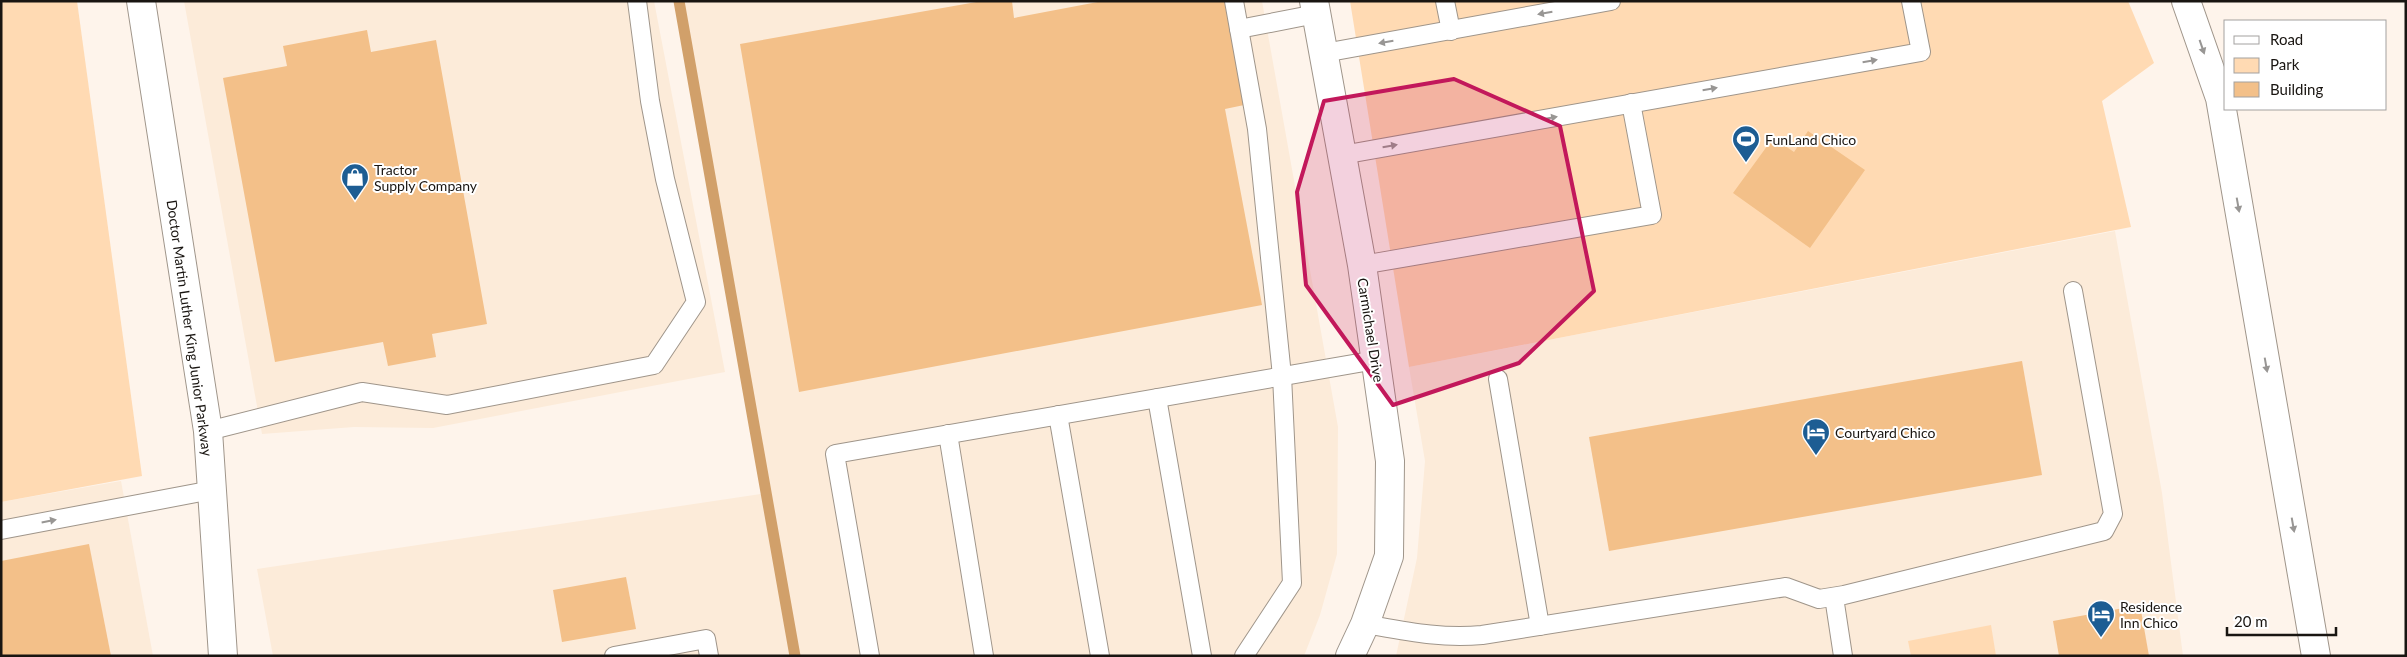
<svg xmlns="http://www.w3.org/2000/svg" width="2407" height="657" font-family="Lato,sans-serif">
  <rect width="100%" height="100%" fill="#fef4eb"/>
  <g fill="#fcebd9">
    <path d="M184,1H654L725,372L433,428L354,427L262,434Z"/>
    <path d="M681,1H1262L1338,427L1337,554L1320,615L1304,656H273L257,569L768,493Z"/>
    <path d="M2115,231L2162,493L2183,656H1396L1417,558L1425,461L1409,367Z"/>
    <path d="M121,481L153,656H1V502Z"/>
  </g>
  <g fill="#ffdab3">
    <path d="M1,1H77L142,476L1,502Z"/>
    <path d="M1350,1H2128L2154,63L2102,101L2131,227L1409,367Z"/>
    <path d="M1991,625L1996,656H1911L1908,641Z"/>
  </g>
  <g fill="none" stroke-linecap="round" stroke-linejoin="round">
    <path stroke="#d1a06a" stroke-width="11" d="M679,1L795,656"/>
  </g>
  <g fill="#f3c089">
    <path d="M982,1H1012L1014,18L1103,1H1229L1249,104L1225,109L1262,305L799,392L740,44Z"/>
    <path d="M367,30L371,52L436,40L487,324L432,334L436,357L388,366L383,342L275,362L223,78L287,66L283,46Z"/>
    <path d="M1808,131L1865,170L1810,248L1733,193L1773,138L1794,152Z"/>
    <path d="M2022,361L2042,475L1609,551L1589,437Z"/>
    <path d="M89,544L111,656H1V561Z"/>
    <path d="M626,577L636,629L562,642L553,590Z"/>
    <path d="M2140,605L2149,656H2059L2053,621Z"/>
  </g>
  <g fill="none" stroke-linecap="round" stroke-linejoin="round">
    <g stroke="#9f958a" stroke-width="20">
      <g id="service">
        <path d="M1234,1L1257,129L1282,376L1292,583L1244,656"/>
        <path d="M1445,1L1451,31"/>
        <path d="M1239,29L1316,14"/>
        <path d="M1324,53L1611,1"/>
        <path d="M1342,155L1921,52L1911,1"/>
        <path d="M1362,265L1652,215L1631,103"/>
        <path d="M1498,379L1540,626"/>
        <path d="M1157,398L1202,656"/>
        <path d="M1058,415L1100,656"/>
        <path d="M208,431L362,392L447,405L654,365L696,302L665,179L650,101L637,1"/>
        <path d="M948,434L984,656"/>
        <path d="M1,530L212,490"/>
        <path d="M1834,597L1843,656"/>
        <path d="M1365,624C1405,631 1441,639 1482,635L1786,587L1819,599L1844,595L2104,531L2113,514L2073,291"/>
        <path d="M614,656L706,639L709,656"/>
        <path d="M870,656L835,454L1376,360"/>
      </g>
    </g>
    <g stroke="#9f958a" stroke-width="30">
      <g id="minor">
        <path d="M141,1L208,431L223,656"/>
        <path d="M1314,1L1362,265L1390,461L1389,556L1365,624L1350,656"/>
      </g>
    </g>
    <g stroke="#9f958a" stroke-width="30">
      <path id="motorway" d="M2186,1L2220,98L2316,656"/>
    </g>
    <use href="#service" stroke="#fff" stroke-width="18"/>
    <use href="#minor" stroke="#fff" stroke-width="28"/>
    <use href="#motorway" stroke="#fff" stroke-width="28"/>
  </g>
  <defs><path id="oneway-solid" d="M-6-.8H1V-3.2L6.5 0L1 3.2V.8H-6Z" transform="scale(1.25)"/></defs>
  <g fill="#989694">
    <use href="#oneway-solid" transform="translate(1545 13) rotate(170)"/>
    <use href="#oneway-solid" transform="translate(1386 42) rotate(170)"/>
    <use href="#oneway-solid" transform="translate(2202 47) rotate(71)"/>
    <use href="#oneway-solid" transform="translate(1870 61) rotate(-10)"/>
    <use href="#oneway-solid" transform="translate(1710 89) rotate(-10)"/>
    <use href="#oneway-solid" transform="translate(1550 118) rotate(-10)"/>
    <use href="#oneway-solid" transform="translate(1390 146) rotate(-10)"/>
    <use href="#oneway-solid" transform="translate(2238 205) rotate(80)"/>
    <use href="#oneway-solid" transform="translate(2266 365) rotate(80)"/>
    <use href="#oneway-solid" transform="translate(49 521) rotate(-11)"/>
    <use href="#oneway-solid" transform="translate(2293 525) rotate(80)"/>
  </g>
  <path fill="#c2185b" fill-opacity="0.2" stroke="#c2185b" stroke-width="4" stroke-linejoin="round" d="M1454,79L1560,126L1594,291L1519,363L1393,405L1306,285L1297,192L1324,101Z"/>
  <defs>
    <g id="stadium-pin" transform="scale(1.4375)"><path d="M0 17L-7.5 6A9.5 9.5 0 1 1 7.5 6Z" fill="#1d5d93" stroke="#fff"/><path d="M0-5a6.5 5 0 1 0 0 10a6.5 5 0 1 0 0-10ZM-3.5-1.8h7v3.6h-7Z" fill="#fff"/></g>
    <g id="shop-pin" transform="scale(1.4375)"><path d="M0 17L-7.5 6A9.5 9.5 0 1 1 7.5 6Z" fill="#1d5d93" stroke="#fff"/><path d="M-5-2.5h2.3a2.7 3.5 0 0 1 5.4 0H5L5.5 6h-11ZM-1.5-2.5h3a1.5 2.3 0 0 0-3 0Z" fill="#fff"/></g>
    <g id="hotel-pin" transform="scale(1.4375)"><path d="M0 17L-7.5 6A9.5 9.5 0 1 1 7.5 6Z" fill="#1d5d93" stroke="#fff"/><path d="M-6-4.5h1.5V1H6V5H4.5V3h-9V5H-6ZM-4 0a1.8 1.8 0 1 1 3.6 0ZM.5 0V-2.5h3Q6-2.5 6 0Z" fill="#fff"/></g>
  </defs>
  <g fill-rule="evenodd">
    <use href="#stadium-pin" x="1746" y="139"/>
    <use href="#shop-pin" x="355" y="177"/>
    <use href="#hotel-pin" x="1816" y="432"/>
    <use href="#hotel-pin" x="2101" y="614"/>
  </g>
  <g text-anchor="middle" dominant-baseline="central" stroke-width="4" stroke-linejoin="round" paint-order="stroke">
    <g font-size="14" fill="#191511" stroke="#fff" text-anchor="start">
      <text x="1765" y="139">FunLand Chico</text>
      <text x="374" y="169">Tractor<tspan x="374" dy="16">Supply Company</tspan></text>
      <text x="1835" y="432">Courtyard Chico</text>
      <text x="2120" y="606">Residence<tspan x="2120" dy="16">Inn Chico</tspan></text>
    </g>
    <g font-size="14" fill="#191511" stroke="#fff">
      <text transform="translate(190 328) rotate(82)">Doctor Martin Luther King Junior Parkway</text>
      <text transform="translate(1371 330) rotate(81)">Carmichael Drive</text>
    </g>
  </g>
  <rect width="2407" height="657" fill="none" stroke="#191511" stroke-width="5"/>
  <rect x="2224" y="20" width="162" height="90" fill="#ffffff" stroke="#a3a1a0"/>
  <rect x="2234" y="36" width="25" height="8" fill="#ffffff" stroke="#a3a1a0"/>
  <text x="2270" y="45" font-size="15" fill="#191511">Road</text>
  <rect x="2234" y="58" width="25" height="15" fill="#ffdab3" stroke="#a3a1a0"/>
  <text x="2270" y="70" font-size="15" fill="#191511">Park</text>
  <rect x="2234" y="82" width="25" height="15" fill="#f3c089" stroke="#a3a1a0"/>
  <text x="2270" y="95" font-size="15" fill="#191511">Building</text>
  <path d="M2227 627v8h109v-8" fill="none" stroke="#191511" stroke-width="2.5"/>
  <text x="2234" y="627" font-size="15" fill="#191511" stroke="#ffffff" stroke-width="4" paint-order="stroke">20 m</text>
</svg>
